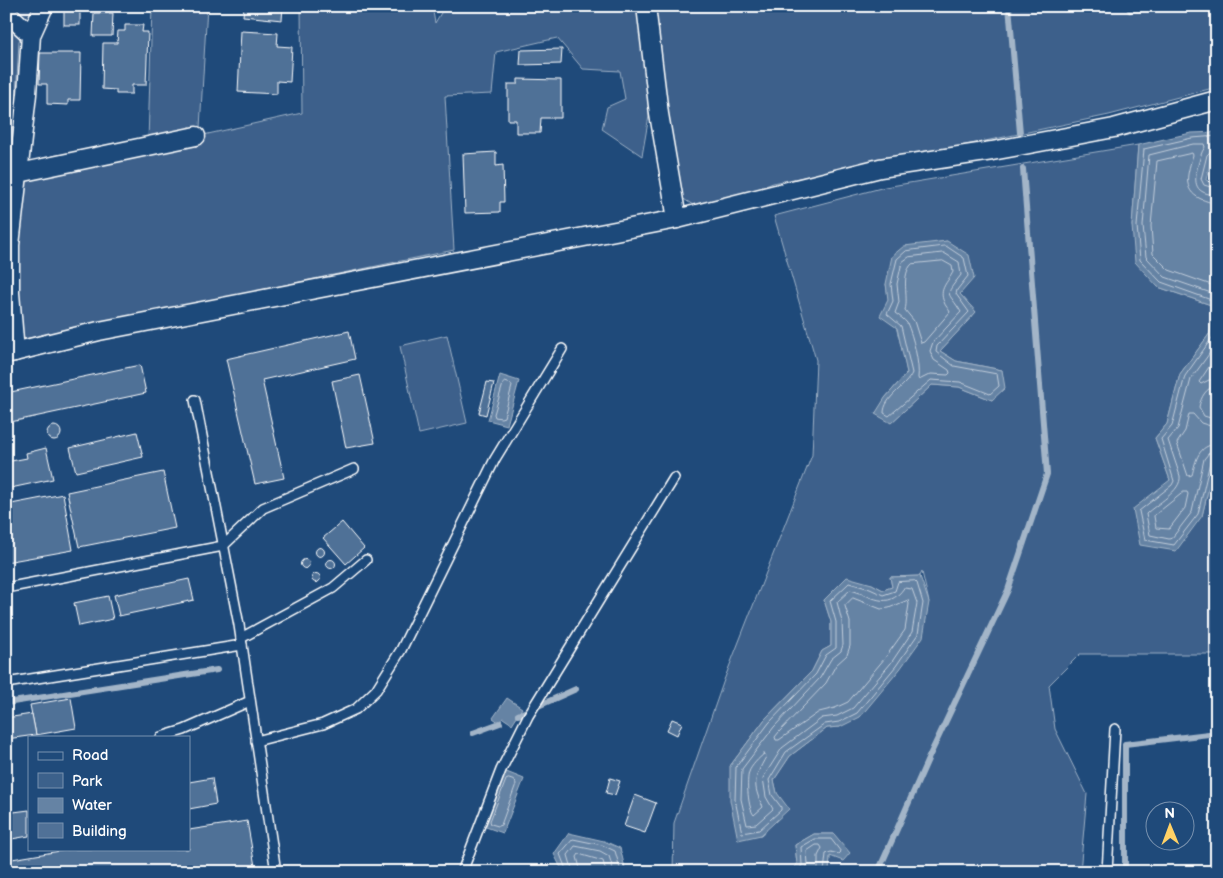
<svg xmlns="http://www.w3.org/2000/svg" width="1223" height="878" font-family="'Balsamiq Sans',sans-serif">
  <rect width="100%" height="100%" fill="#1f4a7a"/>
  <filter id="ink" filterUnits="userSpaceOnUse"><feTurbulence type="fractalNoise" baseFrequency=".02" numOctaves="2"/><feDisplacementMap in="SourceGraphic" scale="10" xChannelSelector="R" yChannelSelector="G"/><feConvolveMatrix kernelMatrix="1 2 1 2 8 2 1 2 1" color-interpolation-filters="sRGB"/></filter>
  <g filter="url(#ink)">
    <g fill="#3c618b" stroke="#9eb0c5" fill-rule="evenodd">
      <path d="M6,6H34L19,41L13,153L6,201Z"/>
      <path d="M152,6H207L200,128L148,142Z"/>
      <path d="M301,6H432L435,23L445,6H642L649,116L642,156L602,129L607,107L625,99L620,71L583,69L557,38L496,52L492,94L445,96L454,250L19,340L15,224L29,174L302,113Z"/>
      <path d="M651,6H1217V87L1109,115L947,149L773,183L728,201L693,205L679,196Z"/>
      <path d="M1138,145L1132,226L1158,287L1214,306L1210,333L1180,374L1167,424L1155,438L1170,480L1202,516L1217,453V654H1080L1049,685L1055,729L1087,794L1080,872H829L830,856L834,834H814L795,845L797,864L792,872H673L674,823L724,680L812,455L816,360L774,216L885,187ZM947,241L960,294L976,312L940,351L956,361L1002,370L992,400L959,387L932,385L891,423L885,398L907,373C902,343 891,314 886,284L934,243ZM922,572L929,602L840,727L827,728L790,756L774,780L777,793L730,766L765,719L812,671L822,651L831,646V622L824,600L872,584L883,590L892,587L890,577L920,576Z"/>
      <path d="M447,335L467,423L419,434L400,346Z"/>
    </g>
    <g fill="#6583a4" stroke="#a3b5c8">
      <path d="M1217,132V156L1212,155L1206,180L1217,185V393L1210,407L1217,410V453L1202,516L1176,551L1140,545L1133,509L1170,480L1155,438L1167,424L1180,374L1210,333L1214,306L1158,287L1135,262L1132,226L1138,145L1191,133Z"/>
      <path d="M947,241L969,255L974,278L960,294L976,312L940,351L956,361L1002,370L1005,388L992,400L959,387L932,385L891,423L875,414L885,398L907,373L897,328L880,316L888,300L886,284L892,256L904,246Z"/>
      <path d="M500,375L519,381L507,425L488,420Z"/>
      <path d="M920,576L929,602L923,637L900,669L860,717L840,727L827,728L790,756L774,780L777,793L789,809L761,835L738,840L730,800V766L765,719L812,671L822,651L831,646V622L824,600L847,577L872,584L883,590L892,587L890,577Z"/>
      <path d="M507,698L522,708L512,724L503,718L500,723L493,718Z"/>
      <path d="M504,771L524,779L503,833L483,826Z"/>
      <path d="M569,833L604,841L620,848L626,872H563L554,854Z"/>
      <path d="M814,834H834L850,853L843,861L830,856L829,872H792L797,864L795,845Z"/>
    </g>
    <g fill="none" stroke-linecap="round" stroke-linejoin="round">
      <g stroke="#c1cddb" stroke-width="1">
        <path d="M1217,136L1192,138L1144,149L1137,226L1140,260L1161,282L1217,302"/>
        <path d="M1217,151H1211L1207,155L1201,179L1204,185L1217,189"/>
        <path d="M1217,195C1195,194 1193,184 1198,165C1200,159 1201,152 1205,147L1204,144H1193L1149,155L1143,226L1146,257L1165,277L1217,295"/>
        <path d="M1217,203C1211,203 1206,201 1201,199C1181,190 1188,172 1193,155L1192,153L1157,161L1151,226L1153,254L1169,270L1217,287"/>
        <path d="M946,246L964,258L968,276L957,290L956,294L969,312L937,346L936,352L954,366L997,374L999,386L990,394L960,382L931,380L889,416L884,413C884,397 906,387 912,373L901,326L887,314L893,301L891,284L897,259L906,251Z"/>
        <path d="M944,253L959,262L961,275C943,298 948,290 961,312L933,342L930,351L934,360L949,370L950,373L948,375L931,374L919,380L918,378C920,365 913,336 907,323C904,319 899,316 895,313L899,302L897,284L902,262L909,257Z"/>
        <path d="M943,261L952,266L953,272C948,282 938,289 944,302C945,306 949,309 950,312L924,342L921,343L914,321L905,310C909,297 900,275 912,264Z"/>
        <path d="M1217,321L1214,335L1185,376L1172,426L1161,439L1174,481L1172,485L1139,511L1145,540L1174,545L1198,514L1210,462L1212,459L1217,458"/>
        <path d="M1217,343L1191,379L1178,428L1168,440L1180,476C1182,491 1156,504 1146,514L1150,535L1169,539L1172,538L1192,512L1204,459L1209,453L1217,452"/>
        <path d="M1217,355L1199,382L1201,384L1209,380L1217,379"/>
        <path d="M505,382L511,384L512,386L504,417L501,418L495,417L494,414L503,384Z"/>
        <path d="M1217,386C1206,387 1201,397 1199,407L1204,416L1217,420"/>
        <path d="M1217,428L1201,423L1193,414H1189L1185,431L1177,443L1188,476L1192,475C1196,460 1198,445 1217,444"/>
        <path d="M1184,492H1187L1188,494L1185,508L1169,529L1156,528L1154,516Z"/>
        <path d="M915,581L917,583L923,603L918,634L896,666L857,713L839,722L825,724L786,752L769,780L772,795L781,807V810L759,830L742,833L735,800L736,767L769,723L816,674L826,655L836,648V622L830,601L849,583L870,589L883,595L895,591L898,582Z"/>
        <path d="M904,588L912,589L917,603L912,632L891,663L853,708L837,716L822,718L782,748L763,778L766,797L773,809L756,824L747,825L741,799L742,769L774,727L820,678L831,659L841,651L843,645L842,622L837,602L850,590C872,595 887,612 904,588Z"/>
        <path d="M853,598L881,609L889,608L908,600L909,604L905,630L885,658L848,702L835,708L819,712L779,740H776L775,737L779,732L826,683L836,665L847,655L850,646V622L845,606Z"/>
        <path d="M764,754L766,757C754,778 752,785 763,807L754,815C748,809 746,781 749,772C751,766 759,758 764,754Z"/>
        <path d="M509,779L515,781L516,784L501,825L498,826L491,824L490,821L506,780Z"/>
        <path d="M567,872L560,854L573,839L602,845L615,851L621,872"/>
        <path d="M573,872L568,855L575,846L600,851L609,856L614,872"/>
        <path d="M581,872L577,857L579,854L603,861L606,872"/>
        <path d="M798,872L802,865L801,847L815,839H831L841,852L839,854L831,852L826,854L824,872"/>
        <path d="M805,872L808,864L807,851L816,845H820L822,848L818,856V872"/>
      </g>
      <g stroke="#a3b5c8" stroke-width="6">
        <path d="M1009,6L1020,133"/>
        <path d="M1128,6L1130,10"/>
        <path d="M6,703L217,670"/>
        <path d="M518,715L576,689"/>
        <path d="M473,733L500,723"/>
        <path d="M878,872L929,757L1008,590L1047,474L1023,169"/>
        <path d="M1125,872V744L1217,733"/>
      </g>
    </g>
    <g fill="#507197" stroke="#fff">
      <path d="M244,6H283L282,20L243,16Z"/>
      <rect x="64" y="9" width="16" height="16"/>
      <path d="M94,13H113L112,36H93Z"/>
      <path d="M125,25H143L142,32H148L146,85H132V94H116V90L102,89L103,43H117L118,31H125Z"/>
      <path d="M241,31L278,33L277,46L292,47L290,82L277,81V94L238,92Z"/>
      <path d="M562,49L561,64L520,65L521,50Z"/>
      <path d="M40,53H81L80,100H68V105L47,104V84H39Z"/>
      <path d="M518,79L561,80V118H541L540,133H516V120H508V84H518Z"/>
      <path d="M496,152V166L503,165L504,202H500V212L465,213L463,154Z"/>
      <path d="M349,331L355,359L262,380L284,478L255,484L226,359Z"/>
      <path d="M140,365L146,393L6,423V393Z"/>
      <path d="M360,375L375,443L346,448L332,381Z"/>
      <path d="M487,382L494,383L486,415L479,413Z"/>
      <circle cx="54" cy="433" r="7"/>
      <path d="M137,432L143,457L76,472L70,448Z"/>
      <path d="M46,448L53,479L6,489V462L27,458L26,453Z"/>
      <path d="M163,472L175,528L79,547L67,492Z"/>
      <path d="M63,494L73,550L6,562V505Z"/>
      <path d="M342,522L364,548L346,564L323,538Z"/>
      <circle cx="320" cy="552" r="4.5"/>
      <circle cx="305" cy="564" r="4.5"/>
      <circle cx="331" cy="564" r="4.5"/>
      <circle cx="316" cy="578" r="4.5"/>
      <path d="M189,579L194,600L119,616L114,595Z"/>
      <path d="M108,596L113,619L79,626L74,603Z"/>
      <path d="M71,698L76,728L36,735L30,705Z"/>
      <path d="M32,714L36,735L6,739V718Z"/>
      <path d="M672,719L682,723L677,735L667,730Z"/>
      <path d="M212,778L216,804L189,809V782Z"/>
      <path d="M610,778L620,781L615,795L606,793Z"/>
      <path d="M635,795L656,803L645,833L624,826Z"/>
      <path d="M29,810V836L6,840V813Z"/>
      <path d="M247,821L256,872H6V860L72,849H189V830Z"/>
    </g>
    <g fill="none" stroke-linecap="round" stroke-linejoin="round">
      <g stroke="#fff" stroke-width="12">
        <g id="lane">
          <path d="M195,400L239,625L276,872"/>
          <path d="M6,588L223,546L263,508L354,469"/>
          <path d="M241,638L333,588L366,560"/>
          <path d="M6,683L242,645"/>
          <path d="M161,737L184,730L250,701"/>
          <path d="M256,741L323,724L356,709L376,690L401,650L495,459L562,349"/>
          <path d="M462,872L501,770L528,716L674,478"/>
          <path d="M1107,872L1115,729"/>
        </g>
      </g>
      <g stroke="#fff" stroke-width="21">
        <g id="street">
          <path d="M646,6L659,114L677,219"/>
          <path d="M6,12L31,35"/>
          <path d="M19,173L196,136"/>
          <path d="M15,352L10,293V245L27,94L31,35L44,6"/>
          <path d="M6,354L99,331L677,219L880,168L992,151L1114,128L1217,100"/>
        </g>
      </g>
      <use href="#lane" stroke="#1f4a7a" stroke-width="9"/>
      <use href="#street" stroke="#1f4a7a" stroke-width="18"/>
    </g>
  </g>
  <rect width="1223" height="878" fill="none" stroke="#1f4a7a" stroke-width="25"/>
  <rect x="12" y="12" width="1198" height="853" fill="none" stroke="#fff" stroke-width="2" filter="url(#ink)"/>
  <rect x="28" y="736" width="162" height="115" fill="#1f4a7a" stroke="#7992af"/>
  <rect x="38" y="752" width="25" height="8" fill="#1f4a7a" stroke="#7992af"/>
  <text x="72" y="760" font-size="15" fill="#ffffff">Road</text>
  <rect x="38" y="773" width="25" height="15" fill="#3c618b" stroke="#7992af"/>
  <text x="72" y="786" font-size="15" fill="#ffffff">Park</text>
  <rect x="38" y="798" width="25" height="15" fill="#6583a4" stroke="#7992af"/>
  <text x="72" y="810" font-size="15" fill="#ffffff">Water</text>
  <rect x="38" y="823" width="25" height="15" fill="#507197" stroke="#7992af"/>
  <text x="72" y="836" font-size="15" fill="#ffffff">Building</text>
  <g transform="translate(1170 826) rotate(359)"><circle r="24" fill="#1f4a7a" stroke="#7992af"/>
  <path d="M0-4L9 19L0 12L-9 19Z" fill="#ffd166"/>
  <text y="-8" font-size="14" font-weight="bold" text-anchor="middle" fill="#ffffff">N</text>
  </g>
</svg>
